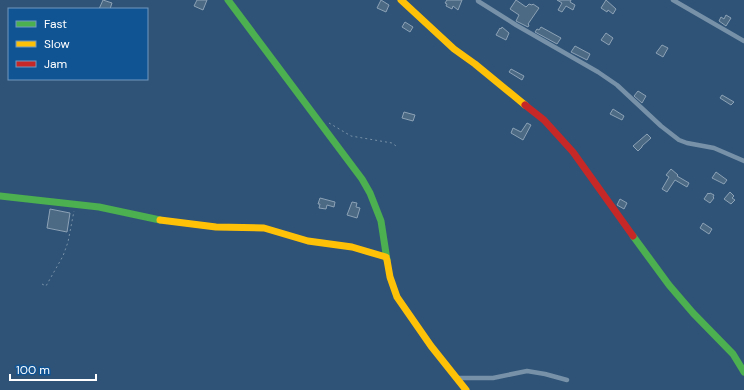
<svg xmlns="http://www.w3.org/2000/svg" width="744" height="390" font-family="'DM Sans',sans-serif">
  <rect width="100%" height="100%" fill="#2f5376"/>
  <g fill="#4d6a85" stroke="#8ca2b6">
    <path d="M103,0L112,3L110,9H99Z"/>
    <path d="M197,0H207L203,10L194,6Z"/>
    <path d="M381,0L389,5L386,12L377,8Z"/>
    <path d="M447,0H462L458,10L453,6L452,9L446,6L447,4L445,3Z"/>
    <path d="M516,0L526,7L529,4L532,5L533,4L539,8L528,24L529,25L528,27L516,21L519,15L510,9Z"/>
    <path d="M557,0H571L570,2L575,5L573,10L566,6L562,12L558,10L562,3Z"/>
    <path d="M606,0L616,9L613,14L608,10L607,12L601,8Z"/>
    <path d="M726,15L731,18L726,26L719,21L721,17L724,19Z"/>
    <path d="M405,22L413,27L410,32L402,27Z"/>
    <path d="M502,27L509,33L506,40L496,35L500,28L501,29Z"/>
    <path d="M541,27L561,38L557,44L535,32L537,29L539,30Z"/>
    <path d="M606,33L613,38L609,45L601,40Z"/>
    <path d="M662,45L668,48L663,57L656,53Z"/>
    <path d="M575,46L590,54L587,60L571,52Z"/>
    <path d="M511,69L524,76L522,80L509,72Z"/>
    <path d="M638,91L646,96L642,103L634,96Z"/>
    <path d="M722,95L734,102L731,105L720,98Z"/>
    <path d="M613,109L624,116L622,120L610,114Z"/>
    <path d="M404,112L415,115L413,121L402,118Z"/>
    <path d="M527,123L531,125L523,140L511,133L513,128L521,132Z"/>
    <path d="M647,134L651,138L642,146V147L638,151L633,146Z"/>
    <path d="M671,169L678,175L677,176L689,183L687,187L675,180L667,192L662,189L669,177L666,175Z"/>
    <path d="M716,172L727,180L724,184L712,178Z"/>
    <path d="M730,192L734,196L732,198L735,200L731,204L724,199Z"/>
    <path d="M708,193L709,194L710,193L714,195L713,197L714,198L710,203L704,199Z"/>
    <path d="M320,198L335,202L334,207L327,205L326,209L319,208L320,204H318Z"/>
    <path d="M620,199L627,203L624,209L617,205Z"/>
    <path d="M352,202L357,203L356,207L360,208L357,218L347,215Z"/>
    <path d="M50,209L70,213L67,232L47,228Z"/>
    <path d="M703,223L712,229L709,234L700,228Z"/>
  </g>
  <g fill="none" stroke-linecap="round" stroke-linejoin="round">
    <g stroke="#7791a9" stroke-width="1" stroke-dasharray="2 3" stroke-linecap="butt">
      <path d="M329,123L351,136L392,143L396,146"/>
      <path d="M42,284L46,286L63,256L68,242L74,211"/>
    </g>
    <g stroke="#7791a9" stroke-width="4.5">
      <path d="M478,0V1L516,25L598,72L617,85L661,126L679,140L687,143L714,148L744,161"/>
      <path d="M673,0L744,41"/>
      <path d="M456,378H493L527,371L545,374L567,380"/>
    </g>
    <g stroke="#4caf50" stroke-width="7">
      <path d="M228,0L362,179L370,193L381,221L387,260"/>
      <path d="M0,196L99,207L160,220"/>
      <path d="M633,236L669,285L693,313L733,354L744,372"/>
    </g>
    <g stroke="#ffc107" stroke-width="7">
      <path d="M401,0L454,49L475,64L525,105"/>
      <path d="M160,220L216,227L264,228L308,241L352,247L386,257"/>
      <path d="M387,260L390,277L397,297L431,346L466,390"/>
    </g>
    <path stroke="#c62828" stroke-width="7" d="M525,105L544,120L573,152L633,236"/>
  </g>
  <rect x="8" y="8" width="140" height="72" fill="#115494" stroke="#7098bf"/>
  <rect x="16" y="21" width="20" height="6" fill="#4caf50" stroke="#7098bf"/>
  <text x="44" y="28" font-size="12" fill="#ffffff">Fast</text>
  <rect x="16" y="41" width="20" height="6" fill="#ffc107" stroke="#7098bf"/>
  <text x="44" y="48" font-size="12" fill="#ffffff">Slow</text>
  <rect x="16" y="61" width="20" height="6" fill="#c62828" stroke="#7098bf"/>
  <text x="44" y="68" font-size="12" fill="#ffffff">Jam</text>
  <path d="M10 374v6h86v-6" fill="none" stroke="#ffffff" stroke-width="2"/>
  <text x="16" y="374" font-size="12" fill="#ffffff" stroke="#115494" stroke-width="3" paint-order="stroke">100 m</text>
</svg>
